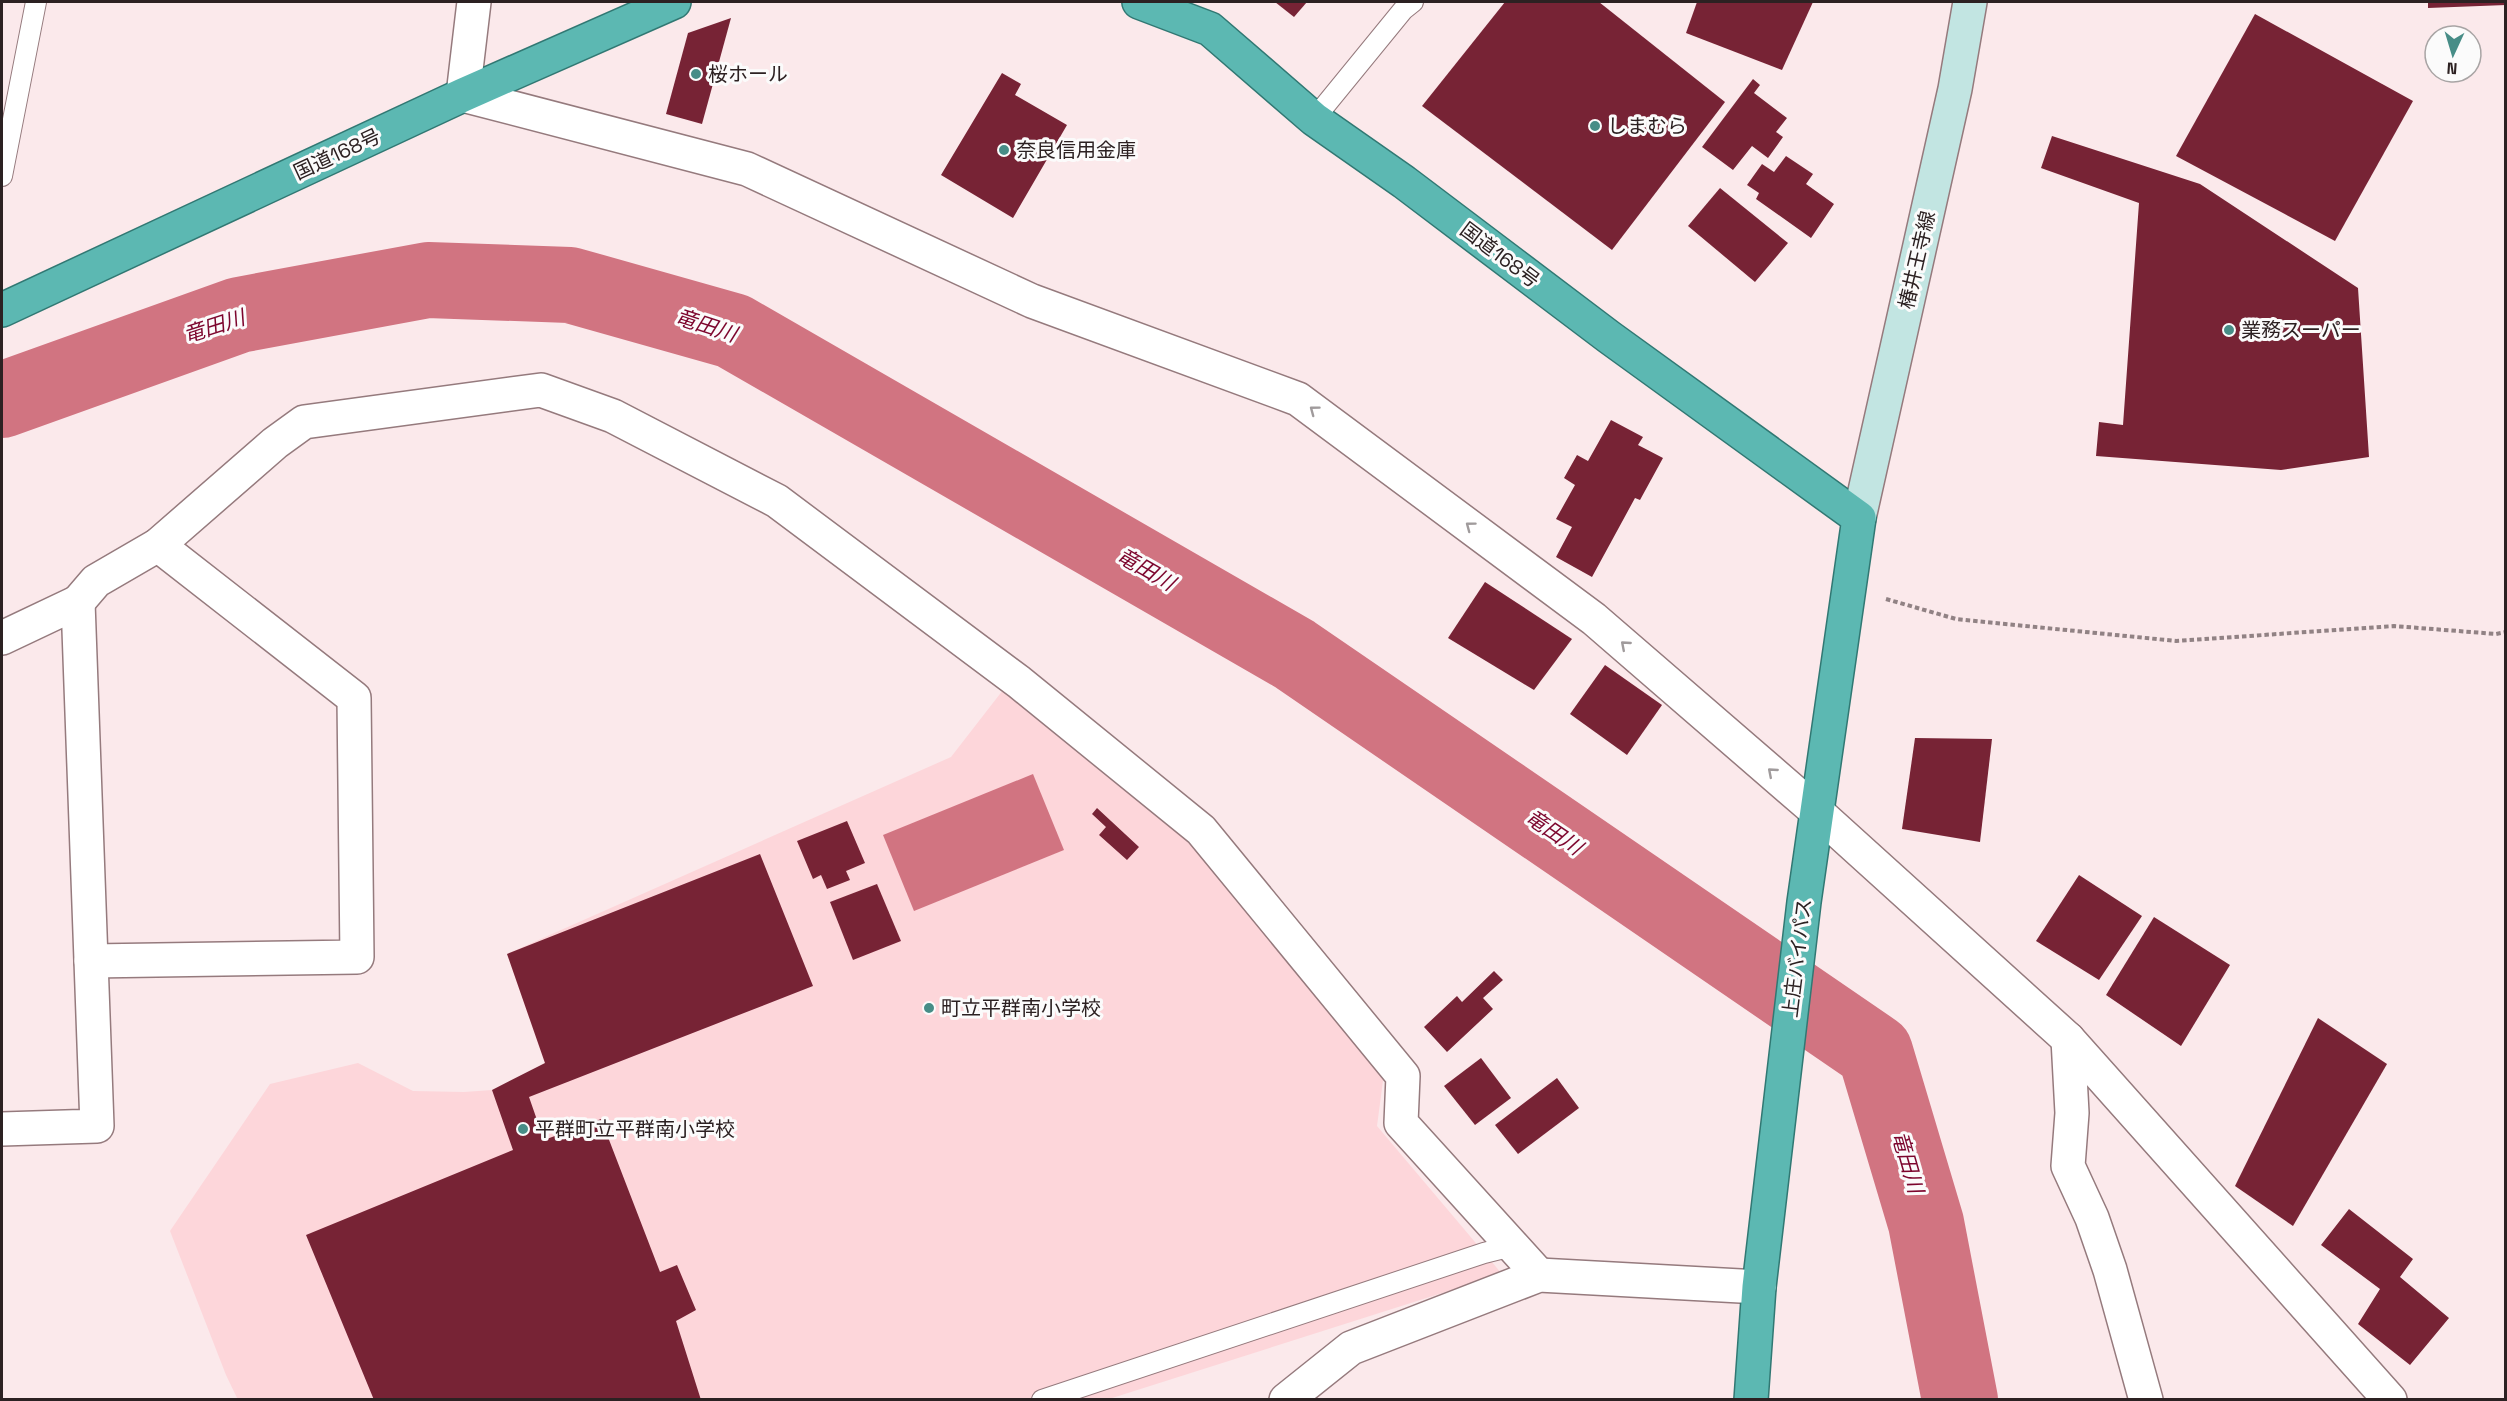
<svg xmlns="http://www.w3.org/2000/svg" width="2507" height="1401" font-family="'Space Grotesk','Noto Sans JP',sans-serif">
  <rect width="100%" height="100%" fill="#fbe9eb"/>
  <path fill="#fdd6da" d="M1003,690L1196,843L1384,1073L1377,1126L1502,1274L1109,1399L238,1400L226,1375L170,1231L270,1084L358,1063L413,1091L464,1092L492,1090L545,1064L507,954L951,757Z"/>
  <path fill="#d17481" d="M1033,774L1064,850L914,911L883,835Z"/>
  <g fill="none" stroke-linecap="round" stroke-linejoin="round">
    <path stroke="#d17481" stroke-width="76" d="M2,400L239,315L428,280L570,285L733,331L1294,654L1875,1052L1926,1223L1960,1400"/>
  </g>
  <g fill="#772335">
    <path d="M1275,2H1307L1294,17Z"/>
    <path d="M1505,2H1599L1725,102L1612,250L1422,106Z"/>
    <path d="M1697,2H1813L1782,70L1686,33Z"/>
    <path d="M2428,2H2506V5L2428,8Z"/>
    <path d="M2255,14L2413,101L2335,241L2176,156Z"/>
    <path d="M731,18L702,124L666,114L688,33Z"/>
    <path d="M1002,73L1021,84L1015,95L1067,125L1013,218L941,175Z"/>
    <path d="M1753,79L1760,85L1754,93L1787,118L1776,132L1783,137L1768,158L1752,146L1733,170L1702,147Z"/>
    <path d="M2052,136L2200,184L2358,288L2369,457L2281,470L2096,456L2099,422L2123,425L2139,203L2041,168Z"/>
    <path d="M1786,156L1813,174L1806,184L1834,204L1811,238L1756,199L1759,193L1747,185L1762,164L1774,172Z"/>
    <path d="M1720,188L1788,243L1755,282L1688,226Z"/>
    <path d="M1611,420L1643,437L1638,445L1663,458L1640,500L1635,498L1592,577L1556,557L1572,527L1556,519L1575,485L1564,478L1577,455L1588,461Z"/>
    <path d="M1485,582L1572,639L1534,690L1448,638Z"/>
    <path d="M1605,665L1662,705L1627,755L1570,714Z"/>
    <path d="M1915,738L1992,739L1980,842L1902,829Z"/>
    <path d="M1097,808L1139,847L1127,860L1099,835L1106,827L1092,814Z"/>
    <path d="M847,821L865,863L846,871L850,880L827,889L821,875L813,879L797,841Z"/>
    <path d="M760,854L813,986L529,1097L544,1140L601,1119L660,1272L677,1265L696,1310L676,1321L701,1400H374L306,1235L513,1150L492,1090L545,1063L507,954Z"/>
    <path d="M2079,875L2142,916L2099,980L2036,941Z"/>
    <path d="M877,884L901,941L853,960L830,902Z"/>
    <path d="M2154,917L2230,965L2181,1046L2106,995Z"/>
    <path d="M1494,971L1503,980L1483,998L1493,1009L1447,1052L1424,1027L1457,996L1462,1002Z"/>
    <path d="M2318,1018L2387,1064L2293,1226L2235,1186Z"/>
    <path d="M1481,1058L1511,1098L1475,1125L1444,1086Z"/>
    <path d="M1557,1078L1579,1108L1518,1154L1495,1125Z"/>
    <path d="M2349,1209L2413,1259L2400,1277L2449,1318L2410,1365L2358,1324L2380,1289L2321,1245Z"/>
  </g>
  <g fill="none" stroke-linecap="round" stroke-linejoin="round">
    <g stroke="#957a7d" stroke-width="22">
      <g id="service">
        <path d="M1314,119L1403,10L1413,2"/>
        <path d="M2,176L36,2"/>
        <path d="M1042,1400L1484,1253L1512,1246"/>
      </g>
    </g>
    <g stroke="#957a7d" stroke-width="36">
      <g id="minor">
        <path d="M474,2L463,95L747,169L1032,301L1298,399L1594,619L1816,811L2068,1039L2390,1400"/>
        <path d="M78,602L96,581L158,545L275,443L304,422L541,390L613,416L777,501L1019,682L1201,830L1403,1076L1401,1123L1539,1275"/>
        <path d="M2,638L78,602L97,1126L2,1129"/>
        <path d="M91,961L357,957L354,698L158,545"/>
        <path d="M2068,1039L2072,1113L2068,1166L2092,1218L2110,1270L2146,1400"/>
        <path d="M1286,1400L1351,1348L1539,1275L1759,1287"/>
      </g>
    </g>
    <g stroke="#957a7d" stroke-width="36">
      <path id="secondary" d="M1859,518L1955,89L1970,2"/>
    </g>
    <g stroke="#317873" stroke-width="36">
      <g id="trunk">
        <path d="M1139,2L1210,29L1314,119L1404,182L1609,337L1859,518L1804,902L1759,1287L1751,1400"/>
        <path d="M2,310L463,95L674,2"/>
      </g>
    </g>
    <path stroke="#918284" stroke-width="4" stroke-dasharray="4.5 3" stroke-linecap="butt" d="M1886,599L1956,619L2176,641L2394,626L2496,634L2506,632"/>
    <use href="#service" stroke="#fff" stroke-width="20"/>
    <use href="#minor" stroke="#fff" stroke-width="33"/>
    <use href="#secondary" stroke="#c2e5e2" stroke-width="33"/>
    <use href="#trunk" stroke="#5cb8b2" stroke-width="33"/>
  </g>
  <defs><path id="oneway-chevron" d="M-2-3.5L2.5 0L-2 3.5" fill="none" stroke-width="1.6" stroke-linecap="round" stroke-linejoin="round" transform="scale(1.5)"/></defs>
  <g stroke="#a09b9c">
    <use href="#oneway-chevron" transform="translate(1314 410) rotate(-143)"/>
    <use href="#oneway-chevron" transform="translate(1470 526) rotate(-143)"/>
    <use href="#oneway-chevron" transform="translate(1625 645) rotate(-139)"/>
    <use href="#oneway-chevron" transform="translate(1772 772) rotate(-139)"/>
  </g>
  <g fill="#478d87" stroke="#fbfbfb" stroke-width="2">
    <circle cx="696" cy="74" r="6"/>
    <circle cx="1595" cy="126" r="6"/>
    <circle cx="1004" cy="150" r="6"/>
    <circle cx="2229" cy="330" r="6"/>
    <circle cx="929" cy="1008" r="6"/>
    <circle cx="523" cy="1129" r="6"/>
  </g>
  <g text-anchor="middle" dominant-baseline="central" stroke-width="6" stroke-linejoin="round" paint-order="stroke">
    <g font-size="20" fill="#2c2122" stroke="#fbfbfb" text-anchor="start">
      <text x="708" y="74">桜ホール</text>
      <text x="1607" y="126">しまむら</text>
      <text x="1016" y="150">奈良信用金庫</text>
      <text x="2241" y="330">業務スーパー</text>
      <text x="941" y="1008">町立平群南小学校</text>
      <text x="535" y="1129">平群町立平群南小学校</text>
    </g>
    <g font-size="20" fill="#2c2122" stroke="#fbfbfb">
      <text transform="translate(337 154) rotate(-25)">国道168号</text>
      <text transform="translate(1500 255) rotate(37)">国道168号</text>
      <text transform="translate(1917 260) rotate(-77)">椿井王寺線</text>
      <text transform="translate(1797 958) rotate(-83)">上庄バイパス</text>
    </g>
    <g font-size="21" font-style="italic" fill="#7c052d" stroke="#fbfbfb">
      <text transform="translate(706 325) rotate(18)">竜田川</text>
      <text transform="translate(214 326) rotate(-18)">竜田川</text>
      <text transform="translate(1146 569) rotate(30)">竜田川</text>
      <text transform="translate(1554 832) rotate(34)">竜田川</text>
      <text transform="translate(1908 1162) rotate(74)">竜田川</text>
    </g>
  </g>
  <rect width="2507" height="1401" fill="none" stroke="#2c2122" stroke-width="6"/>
  <g transform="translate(2453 54) rotate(184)"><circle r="28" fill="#fbfbfb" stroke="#a8a4a4" stroke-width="1.5"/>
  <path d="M0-4.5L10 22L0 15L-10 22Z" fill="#478d87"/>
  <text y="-9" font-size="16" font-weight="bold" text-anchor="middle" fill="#2c2122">N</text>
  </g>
</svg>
